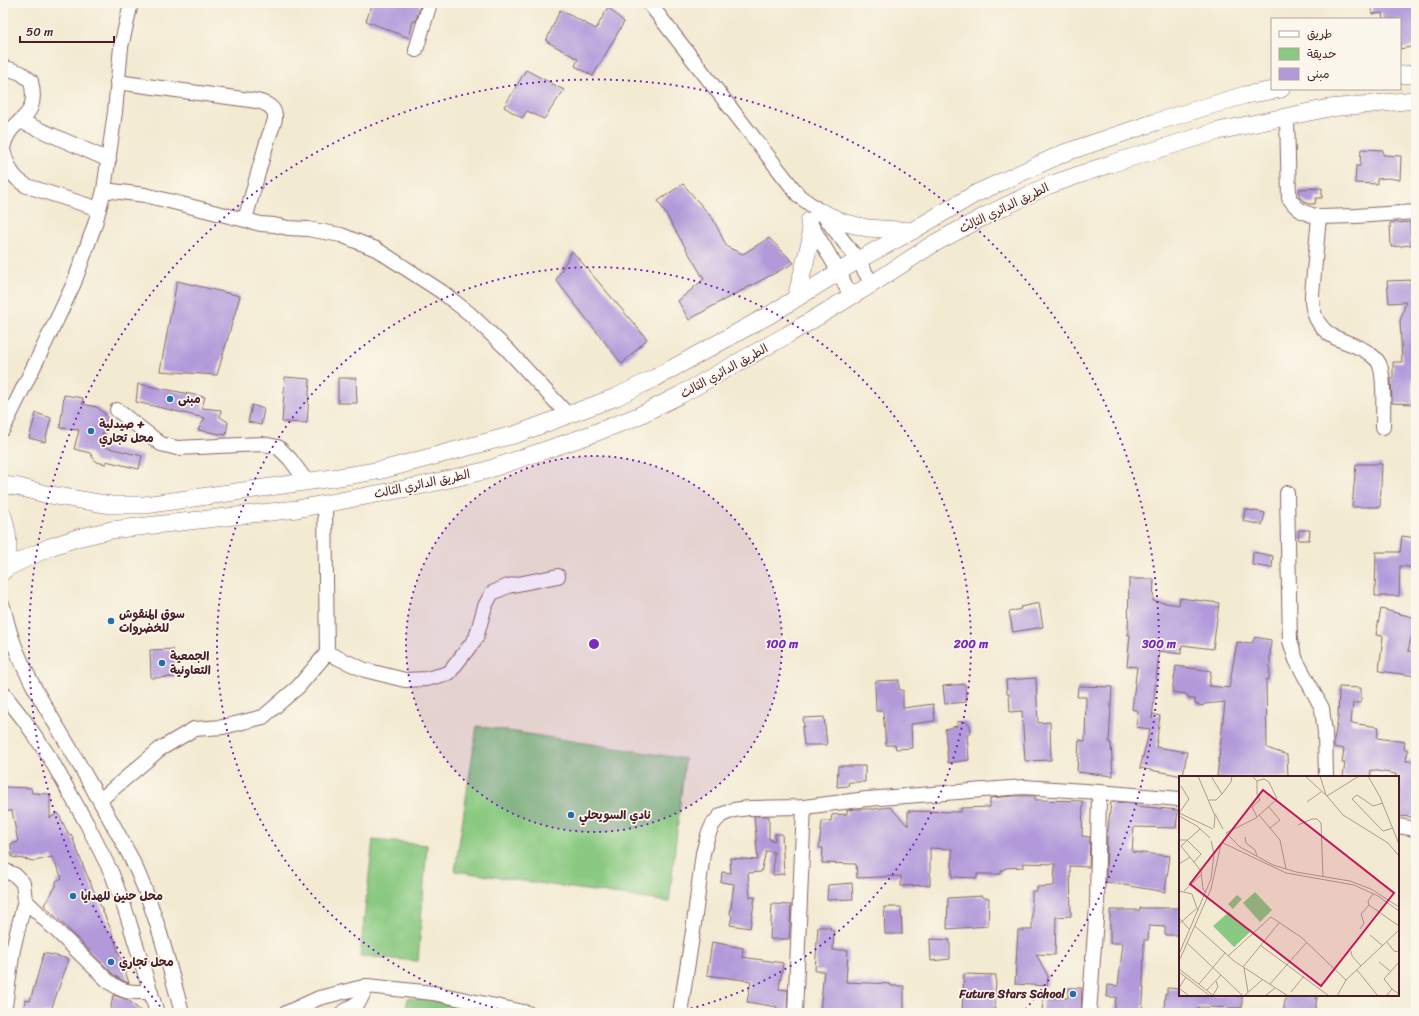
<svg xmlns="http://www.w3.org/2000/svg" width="1419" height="1016" font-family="Sriracha,'Playpen Sans Arabic',sans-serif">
  <rect width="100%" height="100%" fill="#fbf7ec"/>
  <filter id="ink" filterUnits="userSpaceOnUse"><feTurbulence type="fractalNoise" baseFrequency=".025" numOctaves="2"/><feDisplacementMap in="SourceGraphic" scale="8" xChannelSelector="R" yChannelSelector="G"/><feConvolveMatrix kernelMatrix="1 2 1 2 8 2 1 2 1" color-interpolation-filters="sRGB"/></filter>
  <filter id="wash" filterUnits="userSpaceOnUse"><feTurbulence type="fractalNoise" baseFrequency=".012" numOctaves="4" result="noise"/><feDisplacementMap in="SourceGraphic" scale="16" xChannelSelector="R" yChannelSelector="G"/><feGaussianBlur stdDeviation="0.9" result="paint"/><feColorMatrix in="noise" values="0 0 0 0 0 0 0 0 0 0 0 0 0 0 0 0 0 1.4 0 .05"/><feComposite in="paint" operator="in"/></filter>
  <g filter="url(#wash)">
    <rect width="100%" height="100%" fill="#f3ead2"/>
    <g fill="#8ac981" stroke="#6a7456">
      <path d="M477,726L685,759L669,902L455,871Z"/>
      <path d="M373,840L427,845L418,961L360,956Z"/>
      <path d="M408,998L540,1013H405Z"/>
    </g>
    <g id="blocks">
      <g fill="#b199da">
        <path d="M373,3H421L416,21H413L409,38L366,21Z"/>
        <path d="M1372,3H1416V46L1400,49V19H1383L1382,13L1372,14Z"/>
        <path d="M608,7L624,22L593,76L575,66L578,59L546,41L560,10L596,29Z"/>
        <path d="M526,70L564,90L544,119L527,111L522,118L504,107Z"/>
        <path d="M1361,149L1383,150V155L1401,156L1400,180L1388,178L1377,179V184L1355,183L1356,166H1360Z"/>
        <path d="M683,184L713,219L727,247L743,254L769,238L794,263L718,303L689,320L678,301L704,279L658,201Z"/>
        <path d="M1322,188V198H1316L1315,204H1308L1299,197V189Z"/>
        <path d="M1410,222L1411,245L1391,247L1390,223Z"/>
        <path d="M572,251L647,339L622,364L556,280Z"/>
        <path d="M1414,279H1416V375H1412V404L1392,403L1391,379H1393V362H1402L1400,321L1406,302L1389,303L1387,281L1414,280Z"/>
        <path d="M177,281L240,296L217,375L160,371Z"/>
        <path d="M285,377L310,379L307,423L282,422Z"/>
        <path d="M338,378H356L357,403H338Z"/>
        <path d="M138,384L205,397L202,408L221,410L220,417L228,422L226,435L198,430L205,418L136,402Z"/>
        <path d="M64,395L83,398L82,404L97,407L107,416L100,446L142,456L139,469L106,461V464L96,462L90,453L74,449L79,430L60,428Z"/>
        <path d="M252,405L264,409L261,425L248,422Z"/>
        <path d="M36,413L51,418L45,442L29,438Z"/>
        <path d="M1356,464H1382L1380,507H1352Z"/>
        <path d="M1245,509L1265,513L1262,525L1243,521Z"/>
        <path d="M1299,530H1310L1309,540H1298Z"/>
        <path d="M1402,536L1416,538V568L1400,566L1399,596H1375L1376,552H1400Z"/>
        <path d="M1253,552L1273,556L1272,568L1252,565Z"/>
        <path d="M1129,579H1154L1153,601L1179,605L1180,598L1219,603L1213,649L1182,645L1181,654L1159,651L1152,719L1153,714L1160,716L1156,747L1187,752L1183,776L1140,768L1150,729L1136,727L1138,711L1132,709L1137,667L1127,666L1130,635H1128Z"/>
        <path d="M1039,603L1043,627L1013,632L1009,612L1021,609L1020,607Z"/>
        <path d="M1381,609L1416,618L1408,651L1416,652V676L1379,671L1383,636L1376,635Z"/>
        <path d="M1255,637L1271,640L1269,680L1266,679L1267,748L1287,755L1288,777H1226L1217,776L1225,702L1204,704L1203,706L1195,704V699H1189L1186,694L1172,692L1176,666L1211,671L1209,686L1229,688L1237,642L1252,643Z"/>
        <path d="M173,649L175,677L151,678L150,650Z"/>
        <path d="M1036,678L1038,723L1050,722L1051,760L1025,761L1022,711L1010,712L1009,694H1007L1006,680Z"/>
        <path d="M899,680V690H903V708L933,704L935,721L911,724L912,748L896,749L895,745H886L883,711H876L875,683L876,681Z"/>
        <path d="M965,684L966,702L945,704L943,686Z"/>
        <path d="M1078,686L1112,687L1109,743H1111L1113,776L1077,772L1079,740L1085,741L1086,697H1077Z"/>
        <path d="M1339,687L1361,688V703H1353L1351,723L1379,727L1377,738L1405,742L1404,749L1408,750L1406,761H1416V815H1412V817L1398,816V777H1395L1396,774L1371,770L1370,777H1343L1345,763H1342L1344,749L1334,747V740L1338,718Z"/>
        <path d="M824,717L827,745H804L802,727H804L803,718Z"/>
        <path d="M965,721L970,725L971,734L967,735L969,760L948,763L945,729L957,726V722Z"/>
        <path d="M838,766H865V782H849L848,786L837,787Z"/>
        <path d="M3,787L31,788L32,793L50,794V818L58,813L69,835L71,834L84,868L111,930L129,983L123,981L114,975L44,905L56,886V881L62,878L52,857L34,861L12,857L11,844L18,842L12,811H3Z"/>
        <path d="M1014,796H1035V800L1083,801L1082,836L1090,837L1089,867L1070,866L1071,916L1056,917L1055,955L1036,954L1048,976L1047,986L1015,984L1018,930H1032V891H1037V887L1054,886L1055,864L1023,863L1024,867L1005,868L1004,870H1001V874H977V878L952,877V849L930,848V885L901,886V876L857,878L856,864L822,863L823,848H819L822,821H831L832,815L847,814V810L855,809H875L890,807L908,826V811L961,812V808L990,807V798Z"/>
        <path d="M1111,802L1136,804V806L1178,810L1176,828L1134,827L1132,852L1170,856L1165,892L1106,882L1107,837Z"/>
        <path d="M754,816H769V839H771V841L775,840V834H782L784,874L773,875L774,852L766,851L761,872L748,873L750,897H755L750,928L730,925L732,916L730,914L734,884L721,882L722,872L731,873L730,858L758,860Z"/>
        <path d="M852,883L853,899L827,900L828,885Z"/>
        <path d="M982,896L983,898H989L988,926L947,929L948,898Z"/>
        <path d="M772,904L791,905L789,939H770Z"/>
        <path d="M884,907H901L902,934H885Z"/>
        <path d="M1140,908H1180V935H1165V927L1149,926L1148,940H1144L1143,988H1144L1142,1013H1114L1116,997H1107L1108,985L1118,986L1123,943H1110V910H1140Z"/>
        <path d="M818,927H830V930L834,931L833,950H848L846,982L891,984V986H904V1013H844L820,1012L824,971H815Z"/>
        <path d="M930,939L950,940V959L931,961Z"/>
        <path d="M712,942L743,948L742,957L783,963L779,989L788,990L787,1011L777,1009V1007L747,1002L751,981L707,975Z"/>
        <path d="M44,953L69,959L50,1013H23L25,1000L30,1001Z"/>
        <path d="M964,974L996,975L995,1013H962Z"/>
        <path d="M1068,988H1082L1081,1013H1042L1043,998H1068Z"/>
        <path d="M1167,988L1180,989V995H1242V1008L1198,1007V1013H1164L1165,994H1167Z"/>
        <path d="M113,995L128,1000L143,1013H110Z"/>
        <path d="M1286,995H1317L1315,1013H1283Z"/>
      </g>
    </g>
  </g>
  <g filter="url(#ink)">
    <use href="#blocks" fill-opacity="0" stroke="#856665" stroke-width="1"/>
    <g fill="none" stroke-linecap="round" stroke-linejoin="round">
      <g stroke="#856665" stroke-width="16">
        <g id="minor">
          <path d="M649,3L799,196L821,212L858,260L872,284"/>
          <path d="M416,50L430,3"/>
          <path d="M3,67L21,73L31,81C41,124 9,115 3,148"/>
          <path d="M117,82L250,100C259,101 273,104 275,115C276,123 270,131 268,139C260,165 253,192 245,219"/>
          <path d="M1287,117L1289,198C1298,211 1304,213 1319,217"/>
          <path d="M20,121L109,160"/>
          <path d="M3,150C8,167 12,178 27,186L99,209"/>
          <path d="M104,190L145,195L261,224L274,225L288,228L308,229L341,235L376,249L442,292L470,314L507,349L568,415"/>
          <path d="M810,223L839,272L851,297"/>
          <path d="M117,410L161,444L177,448L263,444L278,447L290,459L307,482"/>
          <path d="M1383,427C1383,412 1385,379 1380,366C1379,361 1374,357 1370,354C1360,346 1346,343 1334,337C1318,328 1311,312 1312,294L1319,217L1356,216L1416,212"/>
          <path d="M3,429L59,315L74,283L95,224L104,190L115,112L121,47L131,3"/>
          <path d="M1287,493L1290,641L1296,660L1322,708L1325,733L1326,777"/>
          <path d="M3,606C6,619 9,631 14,644C28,681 51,716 71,750C91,785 111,820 130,856C154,903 168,961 182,1013"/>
          <path d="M327,653L365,670L405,680L426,679L449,673L476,638L485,606L492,593L508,586L558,576"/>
          <path d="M3,693L24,720L50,758L87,824L112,874L127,915L157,1013"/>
          <path d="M100,800L160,749L194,729L223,727L263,717L298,687L327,653L325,504"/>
          <path d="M1398,826L1416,829"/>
          <path d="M3,870L15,875L23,883L25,900L13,949L4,1013"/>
          <path d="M25,900L108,981C125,994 131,992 151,992"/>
          <path d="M286,1013L319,998L367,986"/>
          <path d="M342,1013L359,1002L367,986L433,993L528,1013"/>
          <path d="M680,1013L693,931L703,853L708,835L713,824L721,815L734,810L749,808L804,807L867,799L1024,787L1099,792L1180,799"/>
          <path d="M795,1013L804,807"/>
          <path d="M1089,1013L1097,905L1099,792"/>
        </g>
      </g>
      <g stroke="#856665" stroke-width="18">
        <g id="major">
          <path d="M1400,75L1416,74"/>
          <path d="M821,212L842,222L867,228L912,231"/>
          <path d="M796,298L811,238L809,221"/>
          <path d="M3,485L19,487L45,494L111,505H145L339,477L382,470L517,434L616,397L655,378L771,314L858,260L912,231L975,194L1064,153L1156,122L1245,95L1281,89"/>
          <path d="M3,516C9,535 11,553 3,572"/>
          <path d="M4,569L50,547L77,538L111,530L297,509L419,486L484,471L584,437L636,417L680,395L787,335L872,284L933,244L989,214L1047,186L1110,164L1218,131L1329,108L1416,100"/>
        </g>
      </g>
      <use href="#minor" stroke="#fff" stroke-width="14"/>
      <use href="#major" stroke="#fff" stroke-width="17"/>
    </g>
  </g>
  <circle cx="594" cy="644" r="188" fill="#7b2cbf" fill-opacity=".12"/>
  <g fill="none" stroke="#7b2cbf" stroke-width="2" stroke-dasharray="2 4">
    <circle cx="594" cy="644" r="188"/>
    <path d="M516 1013A377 377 0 1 1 672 1013"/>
    <path d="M164 1011A565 565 0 1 1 1024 1011"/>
  </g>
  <g fill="#1f6fb2" stroke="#fbf7ec" stroke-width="1.5">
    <circle cx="170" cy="399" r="4"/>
    <circle cx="91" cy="431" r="4"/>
    <circle cx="111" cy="621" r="4"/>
    <circle cx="162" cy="663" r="4"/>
    <circle cx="571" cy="815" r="4"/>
    <circle cx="73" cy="896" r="4"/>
    <circle cx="111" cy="962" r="4"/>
    <circle cx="1073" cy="994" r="4"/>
  </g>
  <g text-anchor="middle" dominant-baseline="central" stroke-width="3.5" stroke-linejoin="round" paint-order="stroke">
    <g font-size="12" fill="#4a1f2b" stroke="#fbf7ec">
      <text transform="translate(1004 208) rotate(-26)">الطريق الدائري الثالث</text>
      <text transform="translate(724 371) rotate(-29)">الطريق الدائري الثالث</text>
      <text transform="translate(422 484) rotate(-12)">الطريق الدائري الثالث</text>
    </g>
    <g font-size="12" font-weight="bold" fill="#4a1f2b" stroke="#fbf7ec" text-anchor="start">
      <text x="178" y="399">مبنى</text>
      <text x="99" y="424">صيدلية +<tspan x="99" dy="14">محل تجاري</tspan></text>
      <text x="119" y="614">سوق المنقوش<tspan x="119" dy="14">للخضروات</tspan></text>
      <text x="170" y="656">الجمعية<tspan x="170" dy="14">التعاونية</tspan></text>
      <text x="579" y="815">نادي السويحلي</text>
      <text x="81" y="896">محل حنين للهدايا</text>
      <text x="119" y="962">محل تجاري</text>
      <text x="1065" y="994" text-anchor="end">Future Stars School</text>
    </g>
  </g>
  <g transform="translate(1179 776)">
    <rect width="220" height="220" fill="#f3ead2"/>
    <path d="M76,116L93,134L81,146L64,127ZM58,119L63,123L54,133L49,128ZM50,136L71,156L55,171L34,150Z" fill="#8ac981"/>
    <path fill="none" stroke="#af998f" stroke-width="1" d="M19,0L36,40L35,52M32,0L43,18M73,0L78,5V18L81,24L73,31L78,41M126,0L148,20M141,0L147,19M180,0L148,20L164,39L209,67L220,80M189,0L201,21L220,68M30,24H37L43,18L52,6L53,0M128,26L142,16M204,27L194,30L178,19L173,23L204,55L214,52M89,30L101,44L91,52M0,37L10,23L2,10M0,37L34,53M36,38L44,53M80,39L101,64L107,93M0,40L18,50L31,62M119,49L133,43H138L142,47L144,101M21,53L2,70L22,95L24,113L27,117M47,57L77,42L98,23L90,6L85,3L78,5M47,57L61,71L94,89L117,96L171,105L192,113L220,131M66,61L67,67L76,74L78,80M0,64H8L22,78L15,86M44,67L107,97L175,109L199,120L220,135M0,88L11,81M0,115L13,118L19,135M5,115L22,99M190,129L189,125L194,118M0,142L11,154M0,148L17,133M16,150L55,185L109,220M181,153L185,147L182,138L190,129L220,150M191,159L204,170M208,166L215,175L220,176M8,167L64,220M81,169L150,220M172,175L173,180L182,190M0,178L32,103L35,78L32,65M49,180L92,141L122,161L167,204M1,183L32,113L42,68M200,186L211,195M64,191L100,147M65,192L69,216M0,193L35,220M178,194L199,220M0,196L31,220M20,208L46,177M91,208L128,166M0,212L7,201M0,212L10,220M213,213L205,203L220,186M28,214L42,199M112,216L125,200M34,219L39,211L37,205M65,220L83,204M86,220L96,212M158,220L167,204L220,154M207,220L213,213L220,218"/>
    <path fill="#c2185b" fill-opacity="0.15" stroke="#c2185b" stroke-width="2" d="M84,14L215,117L142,210L11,108Z"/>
    <rect width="220" height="220" fill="none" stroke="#4a1f2b" stroke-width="2"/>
  </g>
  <circle cx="594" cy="644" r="6" fill="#7b2cbf" stroke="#fbf7ec" stroke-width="2"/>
  <g font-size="12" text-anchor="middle" font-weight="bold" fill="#7b2cbf" stroke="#fbf7ec" stroke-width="3.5" stroke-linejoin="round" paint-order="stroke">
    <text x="782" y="648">100 m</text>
    <text x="971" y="648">200 m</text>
    <text x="1159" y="648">300 m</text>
  </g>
  <rect width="1419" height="1016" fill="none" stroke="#fbf7ec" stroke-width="16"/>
  <rect x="1271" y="18" width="130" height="72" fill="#fbf7ec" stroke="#b4a19f"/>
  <rect x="1279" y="31" width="20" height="6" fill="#ffffff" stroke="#b4a19f"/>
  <text x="1307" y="38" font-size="12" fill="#4a1f2b">طريق</text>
  <rect x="1279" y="48" width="20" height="12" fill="#8ac981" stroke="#b4a19f"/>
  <text x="1307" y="58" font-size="12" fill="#4a1f2b">حديقة</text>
  <rect x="1279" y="68" width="20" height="12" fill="#b199da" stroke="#b4a19f"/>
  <text x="1307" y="78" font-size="12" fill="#4a1f2b">مبنى</text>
  <path d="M20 36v6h94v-6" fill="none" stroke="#4a1f2b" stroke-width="2"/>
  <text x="26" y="36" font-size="12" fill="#4a1f2b" stroke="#fbf7ec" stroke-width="3" paint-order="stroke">50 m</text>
</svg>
